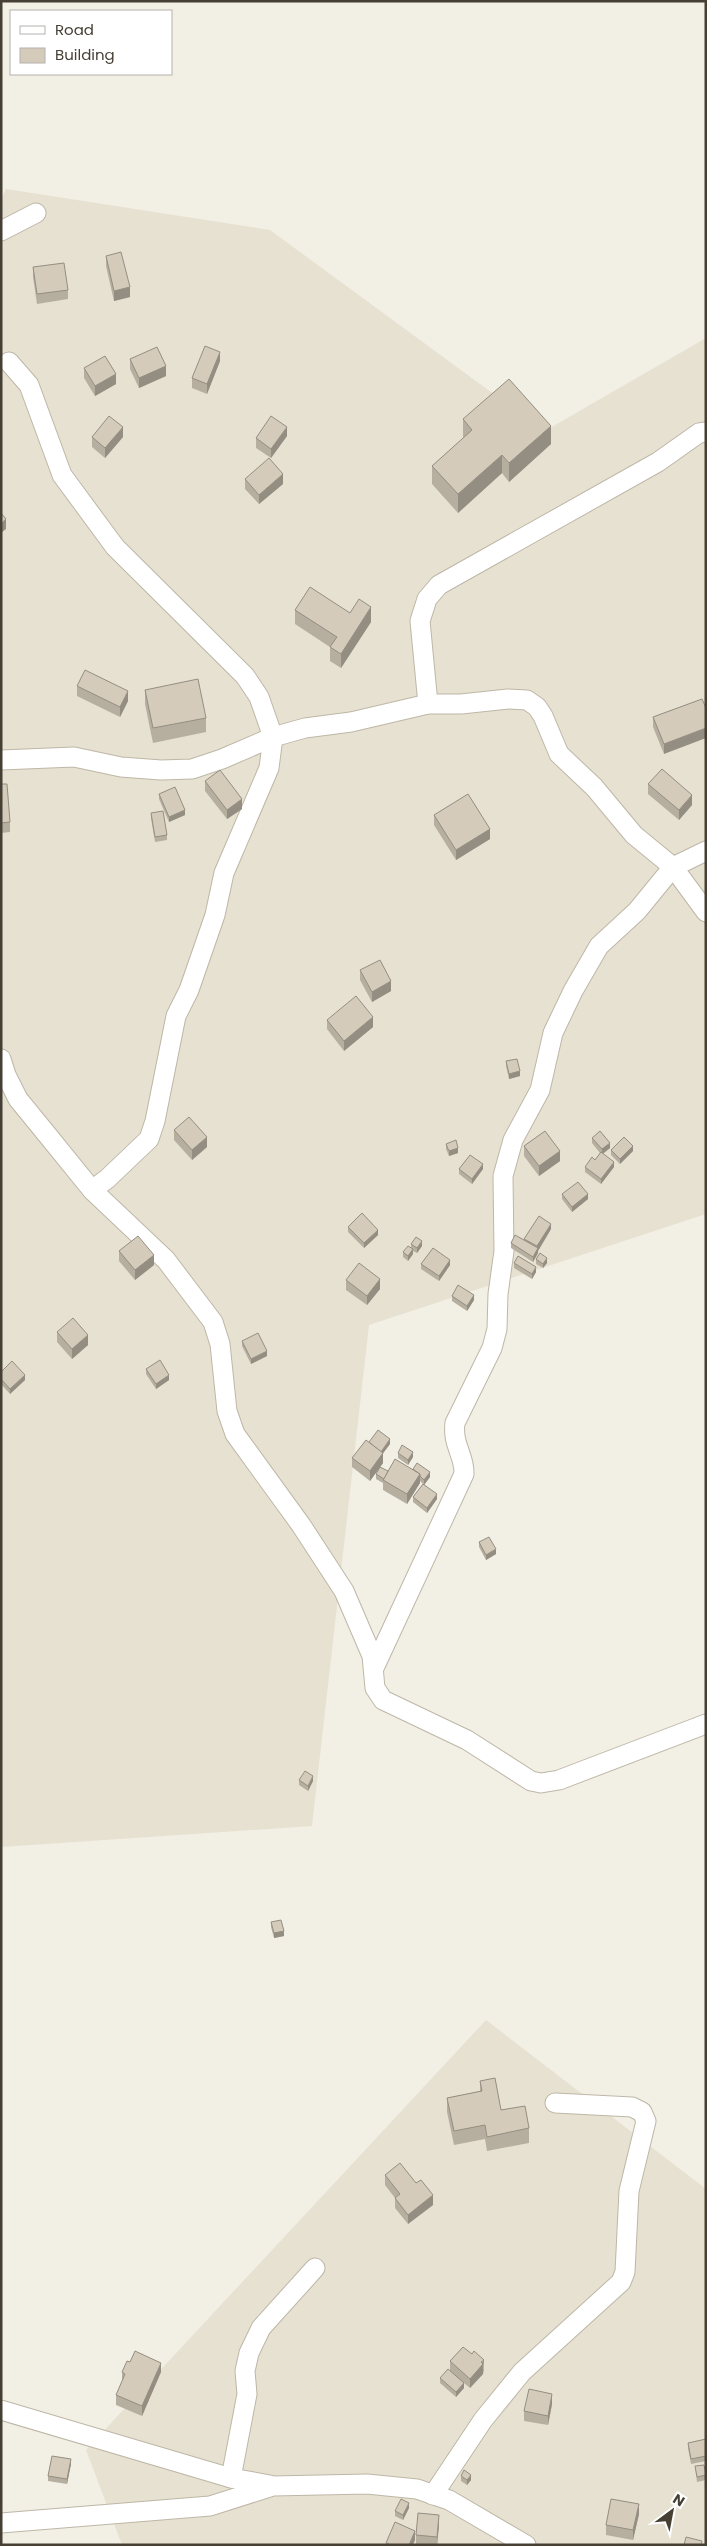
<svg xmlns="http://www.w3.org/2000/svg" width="707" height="2546" font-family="Poppins,sans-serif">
  <rect width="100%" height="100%" fill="#f2efe4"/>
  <g fill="#e7e1d2">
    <path d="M6,189L270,230L510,406L536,436L706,338V1214L369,1325L312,1826L1,1847V200Z"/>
    <path d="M486,2020L706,2189V2545H122L86,2450Z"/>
  </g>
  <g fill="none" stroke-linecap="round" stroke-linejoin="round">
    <g stroke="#beb7a7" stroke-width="21">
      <g id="minor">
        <path d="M1,231L36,213"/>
        <path d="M9,362L29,385L62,475L115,547L245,676L259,697L273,737L269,768L224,873L215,915L189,990L176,1016L155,1121L149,1139L107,1179L92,1190"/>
        <path d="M428,704L420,621L427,599L439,585L658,462L699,433L706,432"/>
        <path d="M1,760L74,757L121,767L161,770L192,769L222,759L273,737L305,728L351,722L428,704H461L508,699L527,700L537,707L543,716L559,754L594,787L634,835L673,867L706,912"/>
        <path d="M1,1059L6,1075L18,1099L49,1137L92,1190L166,1260L213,1322L220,1344L227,1411L235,1434L301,1525L344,1591L372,1656L375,1688L383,1700L467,1740L531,1781L541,1783L559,1780L706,1724"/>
        <path d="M374,1668L464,1474C465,1456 452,1445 455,1423L492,1348L497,1329L498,1294L504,1251L503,1176L513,1140L540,1090L553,1033L573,991L599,946L637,911L673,867L706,851"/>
        <path d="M1,2410L231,2478L270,2485"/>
        <path d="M231,2478L247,2394L245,2371L249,2353L261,2328L315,2268"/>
        <path d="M433,2495L483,2420L522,2372L621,2282L625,2272L629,2191L646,2121L642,2112L632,2107L555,2103"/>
        <path d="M1,2523L210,2506L273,2486L367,2484L417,2489L449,2500L526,2545"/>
      </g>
    </g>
    <use href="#minor" stroke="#fff" stroke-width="19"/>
  </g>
  <g fill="#b6afa0">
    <path d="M106,256L130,297L114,301L106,266Z"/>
    <path d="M33,267L68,290V299L37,304L33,277Z"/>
    <path d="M130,359L166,376L139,388L130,369Z"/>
    <path d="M220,361L207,394L192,388V378Z"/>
    <path d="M84,368L116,384L95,396L84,378Z"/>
    <path d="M463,419L551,444L509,482L502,473L458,513L432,484V466L463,438Z"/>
    <path d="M287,436L271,458L256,448V438Z"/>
    <path d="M92,437H123L105,458L92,447Z"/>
    <path d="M245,479L283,484L259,504L245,489Z"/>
    <path d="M295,610L350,613L371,622L341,668L330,661V647L295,624Z"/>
    <path d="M77,686L128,701L120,717L77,696Z"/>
    <path d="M145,690L206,718V732L153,743L145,704Z"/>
    <path d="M702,699L664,754L653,727V717Z"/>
    <path d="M205,781L242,809L227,819L205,791Z"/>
    <path d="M1,784L10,822V832L1,833Z"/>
    <path d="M648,784L692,805L679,820L648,794Z"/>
    <path d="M159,794L185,815L169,822L159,799Z"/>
    <path d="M151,813L167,835V840L155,842L151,818Z"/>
    <path d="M434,815L490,839L456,860L434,825Z"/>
    <path d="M360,970L391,991L372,1002L360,980Z"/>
    <path d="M327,1020L373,1027L344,1051L327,1029Z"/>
    <path d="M506,1061L520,1076L509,1079L506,1066Z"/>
    <path d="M174,1130L207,1147L192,1160L174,1140Z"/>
    <path d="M592,1138L610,1148L603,1154L614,1167L601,1184L585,1172V1167L595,1160L600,1153L592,1143Z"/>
    <path d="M446,1144L458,1153L449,1156L446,1149Z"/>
    <path d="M524,1146L560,1161L539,1176L524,1156Z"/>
    <path d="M611,1150L633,1151L620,1164L611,1155Z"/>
    <path d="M459,1169H483L472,1184L459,1174Z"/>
    <path d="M562,1194L588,1199L572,1212L562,1199Z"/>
    <path d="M348,1227L378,1235L364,1248L348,1232Z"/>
    <path d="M551,1229L538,1251V1253L533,1262L511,1248V1243L524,1240V1239Z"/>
    <path d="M411,1244L422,1246L417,1253L413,1251V1254L408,1261L403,1257V1252L411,1248Z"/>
    <path d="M119,1251L154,1265L135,1280L119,1261Z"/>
    <path d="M536,1259L547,1263L543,1268L536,1264Z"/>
    <path d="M514,1263L536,1272L532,1279L514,1268Z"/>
    <path d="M421,1264L450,1265L439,1281L421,1269Z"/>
    <path d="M346,1280L380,1289L367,1305L346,1290Z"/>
    <path d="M452,1296L474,1300L467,1311L452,1301Z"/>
    <path d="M57,1332L88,1345L72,1359L57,1342Z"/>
    <path d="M242,1341L267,1356L251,1364L242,1346Z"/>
    <path d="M146,1369L169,1380L156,1389L146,1374Z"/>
    <path d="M1,1372L25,1380L10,1394L1,1384Z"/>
    <path d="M369,1442L390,1444L383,1453V1463L370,1481L352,1467V1458Z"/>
    <path d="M398,1453L413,1457L408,1465L398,1458Z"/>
    <path d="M413,1469L430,1477L424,1485L437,1499L427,1513L413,1502V1497L423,1484L420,1481V1483L407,1504L383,1490V1483L376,1479V1474L388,1471Z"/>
    <path d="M479,1542L496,1554L486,1560L479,1547Z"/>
    <path d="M299,1780L313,1781L308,1791L299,1785Z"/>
    <path d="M271,1922L284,1936L274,1938L271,1927Z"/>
    <path d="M480,2081L501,2110L529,2128V2143L487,2151L485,2139L454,2145L447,2112V2098L480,2091Z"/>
    <path d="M385,2175L433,2205L408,2224L395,2208V2198L385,2185Z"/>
    <path d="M450,2361L484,2369L483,2374L470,2388L464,2383V2388L456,2397L440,2383V2378L450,2371Z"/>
    <path d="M122,2372H161L142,2416L116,2405V2395L122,2382Z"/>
    <path d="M552,2404L548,2425L524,2421V2411Z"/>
    <path d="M706,2439V2461L691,2464L688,2448V2443Z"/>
    <path d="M71,2464L67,2484L48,2481V2476Z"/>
    <path d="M695,2466L706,2475V2480L697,2482Z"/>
    <path d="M461,2476L471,2480L467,2485L461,2481Z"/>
    <path d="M409,2508L403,2520L395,2516V2511Z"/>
    <path d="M639,2514L633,2540L606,2535V2525Z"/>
    <path d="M439,2525L437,2545H416V2535Z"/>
  </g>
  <g fill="#948e82">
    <path d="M130,287V297L114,301V291Z"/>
    <path d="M220,352V361L207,394V384Z"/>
    <path d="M166,366V376L139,388V378Z"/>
    <path d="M116,374V384L95,396V386Z"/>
    <path d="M551,426V444L509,482V463Z"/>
    <path d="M123,427V437L105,458V448Z"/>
    <path d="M287,427V436L271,458V449Z"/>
    <path d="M502,455V473L458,513V494Z"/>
    <path d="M283,474V484L259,504V495Z"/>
    <path d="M6,519V529L1,533V524Z"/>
    <path d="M371,607V622L341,668V654Z"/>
    <path d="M128,691V701L120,717V707Z"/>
    <path d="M706,728V738L664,754V744Z"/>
    <path d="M692,795V805L679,820V810Z"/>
    <path d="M242,799V809L227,819V810Z"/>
    <path d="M185,810V815L169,822V817Z"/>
    <path d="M490,829V839L456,860V850Z"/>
    <path d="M391,981V991L372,1002V992Z"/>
    <path d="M373,1017V1027L344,1051V1041Z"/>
    <path d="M520,1071V1076L509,1079V1074Z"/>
    <path d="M207,1137V1147L192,1160V1150Z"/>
    <path d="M610,1143V1148L602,1154V1149Z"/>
    <path d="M633,1146V1151L620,1164V1159Z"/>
    <path d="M458,1148V1153L449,1156V1151Z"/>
    <path d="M560,1151V1161L539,1176V1166Z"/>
    <path d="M614,1162V1167L601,1184V1179Z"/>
    <path d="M483,1164V1169L472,1184V1179Z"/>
    <path d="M588,1194V1199L572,1212V1207Z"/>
    <path d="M551,1224V1229L538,1251V1253L533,1262V1257L537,1249V1246Z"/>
    <path d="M378,1230V1235L364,1248V1243Z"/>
    <path d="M422,1241V1246L417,1253V1248Z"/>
    <path d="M413,1249V1254L408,1261V1256Z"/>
    <path d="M154,1255V1265L135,1280V1270Z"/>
    <path d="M547,1258V1263L543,1268V1264Z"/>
    <path d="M450,1260V1265L439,1281V1276Z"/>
    <path d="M536,1267V1272L532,1279V1274Z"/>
    <path d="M380,1279V1289L367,1305V1296Z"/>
    <path d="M474,1295V1300L467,1311V1306Z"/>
    <path d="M88,1335V1345L72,1359V1349Z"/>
    <path d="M267,1351V1356L251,1364V1359Z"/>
    <path d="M25,1375V1380L10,1394V1389Z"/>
    <path d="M169,1375V1380L156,1389V1384Z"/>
    <path d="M390,1439V1444L381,1456L383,1453V1463L370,1481V1471L380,1453Z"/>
    <path d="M413,1452V1457L408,1465V1460Z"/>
    <path d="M430,1472V1477L424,1485V1480Z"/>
    <path d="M420,1474V1483L407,1504V1494Z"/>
    <path d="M437,1494V1499L427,1513V1508Z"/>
    <path d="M496,1549V1554L486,1560V1555Z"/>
    <path d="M313,1776V1781L308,1791V1786Z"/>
    <path d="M284,1931V1936L274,1938V1933Z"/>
    <path d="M433,2195V2205L408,2224V2215Z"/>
    <path d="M484,2360L483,2374L470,2388V2379Z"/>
    <path d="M161,2363V2372L142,2416V2406Z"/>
    <path d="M464,2383V2388L456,2397V2392Z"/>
    <path d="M552,2394V2404L548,2425V2416Z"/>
    <path d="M71,2459V2464L67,2484V2479Z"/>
    <path d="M471,2475V2480L467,2485V2480Z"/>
    <path d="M409,2503V2508L403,2520V2515Z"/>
    <path d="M639,2504V2514L633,2540V2530Z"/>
    <path d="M439,2515V2525L437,2545V2537Z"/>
    <path d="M415,2531V2540L413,2545H409Z"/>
  </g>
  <g fill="#d4cbba" stroke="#948e82">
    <path d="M121,252L130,287L114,291L106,256Z"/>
    <path d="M64,263L68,290L37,294L33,267Z"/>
    <path d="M205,346L220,352L207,384L192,378Z"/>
    <path d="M157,347L166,366L139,378L130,359Z"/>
    <path d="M105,356L116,374L95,386L84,368Z"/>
    <path d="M509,379L551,426L509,463L502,455L458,494L432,466L472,430L463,419Z"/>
    <path d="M109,416L123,427L105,448L92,437Z"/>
    <path d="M271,416L287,427L271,449L256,438Z"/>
    <path d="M269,458L283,474L259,495L245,479Z"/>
    <path d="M1,513L6,519L1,524Z"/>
    <path d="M310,587L350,613L359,599L371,607L341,654L330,647L337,637L295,610Z"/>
    <path d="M85,670L128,691L120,707L77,686Z"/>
    <path d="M198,679L206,718L153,728L145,690Z"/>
    <path d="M702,699L706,708V728L664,744L653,717Z"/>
    <path d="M662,769L692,795L679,810L648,784Z"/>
    <path d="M220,770L242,799L227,810L205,781Z"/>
    <path d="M1,784H7L10,822L1,823Z"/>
    <path d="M175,787L185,810L169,817L159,794Z"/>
    <path d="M468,794L490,829L456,850L434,815Z"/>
    <path d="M163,811L167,835L155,837L151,813Z"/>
    <path d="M380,960L391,981L372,992L360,970Z"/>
    <path d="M356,996L373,1017L344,1041L327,1020Z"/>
    <path d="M517,1059L520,1071L509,1074L506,1061Z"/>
    <path d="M189,1117L207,1137L192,1150L174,1130Z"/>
    <path d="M545,1131L560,1151L539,1166L524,1146Z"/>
    <path d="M600,1131L610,1143L602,1149L592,1138Z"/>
    <path d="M624,1137L633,1146L620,1159L611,1150Z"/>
    <path d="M456,1140L458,1148L449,1151L446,1144Z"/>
    <path d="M601,1152L614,1162L601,1179L585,1167L592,1157L595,1160Z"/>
    <path d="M470,1155L483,1164L472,1179L459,1169Z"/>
    <path d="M578,1182L588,1194L572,1207L562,1194Z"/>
    <path d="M362,1213L378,1230L364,1243L348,1227Z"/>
    <path d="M539,1216L551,1224L537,1246L524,1239Z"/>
    <path d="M515,1235L538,1248L533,1257L511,1243Z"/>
    <path d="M138,1236L154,1255L135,1270L119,1251Z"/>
    <path d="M416,1237L422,1241L417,1248L411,1244Z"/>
    <path d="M408,1246L413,1249L408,1256L403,1252Z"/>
    <path d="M433,1248L450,1260L439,1276L421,1264Z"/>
    <path d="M540,1253L547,1258L543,1264L536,1259Z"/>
    <path d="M518,1256L536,1267L532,1274L514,1263Z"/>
    <path d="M359,1263L380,1279L367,1296L346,1280Z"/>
    <path d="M458,1285L474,1295L467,1306L452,1296Z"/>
    <path d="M73,1318L88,1335L72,1349L57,1332Z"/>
    <path d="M258,1333L267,1351L251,1359L242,1341Z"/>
    <path d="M160,1360L169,1375L156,1384L146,1369Z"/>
    <path d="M12,1361L25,1375L10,1389L1,1379V1372Z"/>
    <path d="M378,1430L390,1439L381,1452L369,1442Z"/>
    <path d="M366,1440L383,1453L370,1471L352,1458Z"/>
    <path d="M402,1445L413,1452L408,1460L398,1453Z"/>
    <path d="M395,1459L420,1474L407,1494L383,1480Z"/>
    <path d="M417,1463L430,1472L424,1480L420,1476V1474L413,1469Z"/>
    <path d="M380,1467L388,1471L384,1479L376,1474Z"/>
    <path d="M423,1484L437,1494L427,1508L413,1497Z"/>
    <path d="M489,1537L496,1549L486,1555L479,1542Z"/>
    <path d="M305,1771L313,1776L308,1786L299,1780Z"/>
    <path d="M281,1920L284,1931L274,1933L271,1922Z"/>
    <path d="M495,2078L501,2110L525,2106L529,2128L487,2137L485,2125L454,2131L447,2098L482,2091L480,2081Z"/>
    <path d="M400,2163L416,2183L421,2180L433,2195L408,2215L395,2198L400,2194L385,2175Z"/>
    <path d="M463,2347L472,2354L474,2351L484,2360L481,2362L483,2364L470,2379L450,2361Z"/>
    <path d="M135,2351L161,2363L142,2406L116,2395L125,2374L122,2372L127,2361L130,2362Z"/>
    <path d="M448,2369L464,2383L456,2392L440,2378Z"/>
    <path d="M529,2389L552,2394L548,2416L524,2411Z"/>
    <path d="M706,2439V2456L691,2459L688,2443Z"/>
    <path d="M52,2456L71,2459L67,2479L48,2476Z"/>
    <path d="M704,2465L706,2475L697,2477L695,2466Z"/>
    <path d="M464,2470L471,2475L467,2480L461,2476Z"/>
    <path d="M401,2499L409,2503L403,2515L395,2511Z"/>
    <path d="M611,2499L639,2504L633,2530L606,2525Z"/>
    <path d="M418,2513L439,2515L437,2537L416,2535Z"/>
    <path d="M395,2522L415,2531L409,2545H391L386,2543Z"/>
    <path d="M686,2537L702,2541L701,2545H684Z"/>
  </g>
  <rect width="707" height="2546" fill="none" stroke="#453f34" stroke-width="5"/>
  <rect x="10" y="10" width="162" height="65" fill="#ffffff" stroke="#b5b2ae"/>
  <rect x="20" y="26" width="25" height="8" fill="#ffffff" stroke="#b5b2ae"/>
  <text x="55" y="35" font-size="15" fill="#453f34">Road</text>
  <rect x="20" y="48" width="25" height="15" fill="#d4cbba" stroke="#b5b2ae"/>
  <text x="55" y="60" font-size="15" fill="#453f34">Building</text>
  <g transform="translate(672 2511) rotate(32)" stroke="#ffffff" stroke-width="4" paint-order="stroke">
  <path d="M0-4L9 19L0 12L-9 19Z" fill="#453f34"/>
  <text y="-8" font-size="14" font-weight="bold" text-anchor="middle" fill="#453f34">N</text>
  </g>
</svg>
